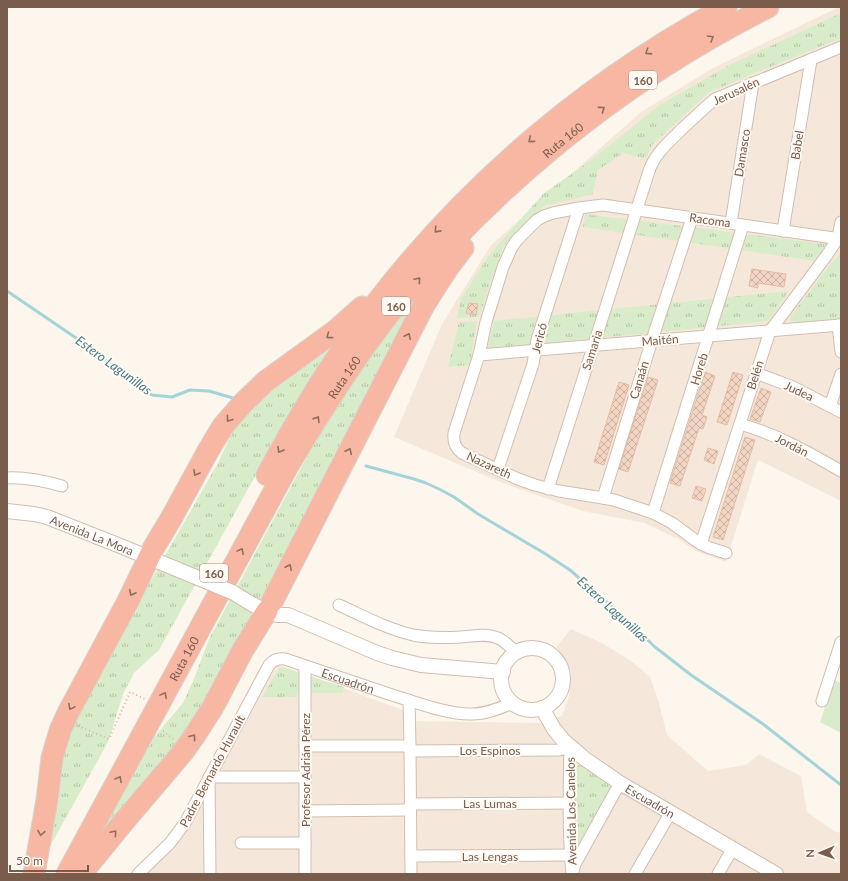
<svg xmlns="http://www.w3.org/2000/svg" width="848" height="881" font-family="Lato,sans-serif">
  <defs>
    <pattern id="grass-tufts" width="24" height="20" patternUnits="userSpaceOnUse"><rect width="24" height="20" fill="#d8ecc9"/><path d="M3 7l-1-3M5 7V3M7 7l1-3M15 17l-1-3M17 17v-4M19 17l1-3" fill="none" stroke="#b4c2a5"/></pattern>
    <pattern id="building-cross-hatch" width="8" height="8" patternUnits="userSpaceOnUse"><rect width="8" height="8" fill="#f3d5c3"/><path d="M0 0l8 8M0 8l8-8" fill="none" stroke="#cab0a1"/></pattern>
  </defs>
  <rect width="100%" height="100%" fill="#fdf6ec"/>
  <g fill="#f5e8da">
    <path d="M839,7H841V501L758,460L726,562L696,551L678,539L644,523L583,511L505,484L394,437L442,324L491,245L641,112L713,68Z"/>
    <path d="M571,629L602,643L631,661L650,677L659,703L667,735L708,771L746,765L759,754L801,776L807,812L834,831L841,833V874H147L185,834L277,664L406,711L408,721L540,723L562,716L569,696L571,671L556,647Z"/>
  </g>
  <g fill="url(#grass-tufts)">
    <path d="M841,13V38L709,92L651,146L646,159L623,153L598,170L593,194L544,206L503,247L479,317L457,318L461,299L489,255L543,194L594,158L658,106L731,64Z"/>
    <path d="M585,214L826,244L815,261L583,227Z"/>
    <path d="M841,253V319L798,323L793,322L790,320L791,316L833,261Z"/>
    <path d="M434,274L283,569L179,747L83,859L155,736L183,703L193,681L210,637L309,453L342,399L376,347Z"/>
    <path d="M789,291L768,321L487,349L494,321Z"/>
    <path d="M477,321L470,365L448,367L459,322Z"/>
    <path d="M332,350L274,442L159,650L134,673L123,694L108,742L39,866L53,794L72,723L150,582L218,463L235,426L276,387L324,353Z"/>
    <path d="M281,667L344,687L343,693H297V697H262L278,670Z"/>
    <path d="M579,765L583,766L609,781L610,789L578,845L576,844L575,770L576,767Z"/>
  </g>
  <path fill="#d8ecc9" d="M834,680L841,683V733L820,722Z"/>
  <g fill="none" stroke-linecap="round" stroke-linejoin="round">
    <g stroke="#a5d3da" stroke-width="3">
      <path d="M7,291L82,342L134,382L152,395L172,397L190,390L209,391L233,398"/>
      <path d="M366,466L414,479L426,483L441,490L454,497L478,514L544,553L570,570L627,620L655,647L691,675L763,724L841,785"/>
    </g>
  </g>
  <g fill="url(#building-cross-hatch)" stroke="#e6bba3">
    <path d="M752,269L786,274L784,287L758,283V288L749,286Z"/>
    <path d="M469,303L478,304L476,315L466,313Z"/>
    <path d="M705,372L715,376L702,415L707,417L703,429L699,428L680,486L670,483Z"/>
    <path d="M733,372L743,375L727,425L717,422Z"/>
    <path d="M648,377L658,380L628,472L619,469Z"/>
    <path d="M619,382L629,385L604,465L594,462Z"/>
    <path d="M761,388L771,392L760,422L750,419Z"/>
    <path d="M745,437L755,440L723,540L713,537Z"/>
    <path d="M708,448L718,451L714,464L704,460Z"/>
    <path d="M696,486L706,489L702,501L692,498Z"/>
  </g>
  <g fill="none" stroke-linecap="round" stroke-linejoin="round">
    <g stroke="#d1beb0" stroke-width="13">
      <g id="minor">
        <path d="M731,223L753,83"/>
        <path d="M783,231L811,60"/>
        <path d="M838,325L841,352"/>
        <path d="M479,355L841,325"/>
        <path d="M756,373L793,387L841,412"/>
        <path d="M830,406L841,374"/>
        <path d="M740,424C776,434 808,452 841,471"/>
        <path d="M498,469L533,364L537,340L579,208"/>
        <path d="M7,478C26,477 44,481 62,486"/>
        <path d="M548,489L649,171C655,153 670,141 683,128C694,118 704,108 715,99L841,47"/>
        <path d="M603,498L652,340L692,218"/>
        <path d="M653,513L743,225"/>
        <path d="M701,544L770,331L827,255L838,238L841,222"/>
        <path d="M726,553L710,548L701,544L695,540L672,523L653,513L614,500L603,498L559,491L535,485L518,479L462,453C455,448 453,442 454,433L479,355L486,322L503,267L512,247L517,240L537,220L544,216L553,213L579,208L603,205L841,239"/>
        <path d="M339,605C363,616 387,629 413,635C429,638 445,638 461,637C473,636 487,633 498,638C505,641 511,648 517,653"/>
        <path d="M305,666V874"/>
        <path d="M409,700L410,746L411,874"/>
        <path d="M822,701L841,642"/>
        <path d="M305,746H410"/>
        <path d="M410,751L559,750L570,747C569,789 568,832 572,874"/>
        <path d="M410,804L570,803"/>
        <path d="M305,811L410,810"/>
        <path d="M241,843H305"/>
        <path d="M411,856L570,855"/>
        <path d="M573,872L575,864L620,783"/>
        <path id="s1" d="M138,874L170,843L185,823L269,665C273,660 278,658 285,659C321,671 356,683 392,695C415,702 449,715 472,714C486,714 500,708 513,703"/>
        <path d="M210,874L209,777H305"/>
        <path d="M635,874L671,812"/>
        <path d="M718,874L733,848"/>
      </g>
    </g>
    <g stroke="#d1beb0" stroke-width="16">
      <g id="tertiary">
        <path id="s2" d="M7,511L34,514L47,517L118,545L174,568"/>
        <path d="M232,592C244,599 264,613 278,615C281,615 285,615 288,615L377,653L392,658L421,665L503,672"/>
        <circle cx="532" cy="679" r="31"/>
        <path id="s3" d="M542,708L554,729L563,740L585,759L620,783L776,874"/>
      </g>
    </g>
    <g stroke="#dad1cd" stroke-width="23">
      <g id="motorway">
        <path d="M267,475C291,431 316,387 345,346C443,204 574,89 726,7"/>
        <path d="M272,602L424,305L447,269L463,248"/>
        <path d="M34,874L47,800L52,758L56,744L61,728L68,713L128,601L154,547L172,517L208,451L223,426L243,403L266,381L335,331L362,307"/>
        <path id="s4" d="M67,874L289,464C318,416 348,368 382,323C485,191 619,82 768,7"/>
        <path d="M81,874L121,825L183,752L195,735L213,707L243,650L267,611"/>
      </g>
    </g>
    <g stroke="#d9b8a5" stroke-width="2" stroke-dasharray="1 3" stroke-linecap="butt">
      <path d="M78,726L109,739L130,692L145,699"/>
      <path d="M163,731L173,739"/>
    </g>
    <use href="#minor" stroke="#fff" stroke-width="11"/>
    <use href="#tertiary" stroke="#fff" stroke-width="14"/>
    <use href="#motorway" stroke="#f7b7a3" stroke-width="21"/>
    <g stroke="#d1beb0" stroke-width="16" stroke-linecap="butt">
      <path id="tertiary-bridge" d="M174,568L232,592"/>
    </g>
    <use href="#tertiary-bridge" stroke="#fff" stroke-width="14"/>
  </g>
  <defs><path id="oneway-chevron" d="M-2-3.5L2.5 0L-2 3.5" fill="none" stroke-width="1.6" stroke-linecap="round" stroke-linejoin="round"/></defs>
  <g stroke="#936e5e">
    <use href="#oneway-chevron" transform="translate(711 38) rotate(-30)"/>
    <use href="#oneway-chevron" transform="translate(648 52) rotate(147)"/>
    <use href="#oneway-chevron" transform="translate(602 109) rotate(-36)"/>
    <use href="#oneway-chevron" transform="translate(531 140) rotate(140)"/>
    <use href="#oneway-chevron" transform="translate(437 230) rotate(132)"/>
    <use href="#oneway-chevron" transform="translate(418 280) rotate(-49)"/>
    <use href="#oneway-chevron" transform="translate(329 336) rotate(143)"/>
    <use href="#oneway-chevron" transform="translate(408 336) rotate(-63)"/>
    <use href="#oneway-chevron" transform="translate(229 419) rotate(128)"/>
    <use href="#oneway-chevron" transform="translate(317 419) rotate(-58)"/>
    <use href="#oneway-chevron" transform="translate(280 450) rotate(119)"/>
    <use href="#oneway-chevron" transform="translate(349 451) rotate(-63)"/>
    <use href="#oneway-chevron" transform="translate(196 473) rotate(119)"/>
    <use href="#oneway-chevron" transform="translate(241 551) rotate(-62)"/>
    <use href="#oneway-chevron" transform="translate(289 567) rotate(-63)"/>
    <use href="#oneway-chevron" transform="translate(132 593) rotate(116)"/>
    <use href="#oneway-chevron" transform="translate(164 695) rotate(-62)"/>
    <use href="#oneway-chevron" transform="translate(71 707) rotate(118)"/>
    <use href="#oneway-chevron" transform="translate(193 737) rotate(-54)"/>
    <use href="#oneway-chevron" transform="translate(119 779) rotate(-61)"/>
    <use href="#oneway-chevron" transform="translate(41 833) rotate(99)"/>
    <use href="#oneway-chevron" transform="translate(114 833) rotate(-50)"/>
  </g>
  <g text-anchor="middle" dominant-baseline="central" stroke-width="4" stroke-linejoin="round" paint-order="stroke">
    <g fill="#fffaf3" stroke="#a28b7f" stroke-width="1">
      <rect x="629" y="71" width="28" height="18" rx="3"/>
      <rect x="382" y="297" width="28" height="18" rx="3"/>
      <rect x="200" y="564" width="28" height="18" rx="3"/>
    </g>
    <g font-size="11" font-weight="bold" fill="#7a5c4d">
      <text x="643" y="80">160</text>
      <text x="396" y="306">160</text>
      <text x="214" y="573">160</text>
    </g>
    <g font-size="12" fill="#7a5c4d" stroke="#fffaf3">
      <text transform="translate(736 91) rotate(-25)">Jerusalén</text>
      <text stroke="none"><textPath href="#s4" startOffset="893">Ruta 160</textPath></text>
      <text transform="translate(797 145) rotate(-81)">Babel</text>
      <text transform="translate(742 153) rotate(-81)">Damasco</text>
      <text transform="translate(710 220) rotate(8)">Racoma</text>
      <text transform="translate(539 338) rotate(-76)">Jericó</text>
      <text transform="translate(660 340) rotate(-5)">Maitén</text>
      <text transform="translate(592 350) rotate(-72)">Samaria</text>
      <text transform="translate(699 369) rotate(-73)">Horeb</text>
      <text transform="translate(755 375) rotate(-72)">Belén</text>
      <text stroke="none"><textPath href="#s4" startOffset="569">Ruta 160</textPath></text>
      <text transform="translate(639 380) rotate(-73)">Canaán</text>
      <text transform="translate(799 391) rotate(25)">Judea</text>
      <text transform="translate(792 445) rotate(27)">Jordán</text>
      <text transform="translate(489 465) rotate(25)">Nazareth</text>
      <text stroke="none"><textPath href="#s2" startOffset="89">Avenida La Mora</textPath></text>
      <text stroke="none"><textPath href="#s4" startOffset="245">Ruta 160</textPath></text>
      <text stroke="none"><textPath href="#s1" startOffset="333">Escuadrón</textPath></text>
      <text x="490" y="750">Los Espinos</text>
      <text transform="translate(305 770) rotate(-90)">Profesor Adrián Pérez</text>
      <text transform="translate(212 771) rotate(-62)">Padre Bernardo Hurault</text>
      <text stroke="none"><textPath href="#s3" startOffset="145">Escuadrón</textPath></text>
      <text x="490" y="803">Las Lumas</text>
      <text transform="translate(571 811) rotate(-91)">Avenida Los Canelos</text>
      <text x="490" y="856">Las Lengas</text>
    </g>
    <g font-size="13" font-style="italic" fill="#437c86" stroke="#fffaf3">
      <text transform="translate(114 365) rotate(36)">Estero Lagunillas</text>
      <text transform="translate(613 609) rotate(42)">Estero Lagunillas</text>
    </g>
  </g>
  <rect width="848" height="881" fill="none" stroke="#7a5c4d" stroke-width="16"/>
  <g transform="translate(820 853) rotate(268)" stroke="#fffaf3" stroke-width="3" paint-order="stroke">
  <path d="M0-3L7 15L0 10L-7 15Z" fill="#7a5c4d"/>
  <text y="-6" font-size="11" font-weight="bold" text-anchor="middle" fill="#7a5c4d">N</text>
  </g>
  <path d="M10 865v6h78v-6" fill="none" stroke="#7a5c4d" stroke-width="2"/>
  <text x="16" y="865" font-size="12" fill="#7a5c4d" stroke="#fffaf3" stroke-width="3" paint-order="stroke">50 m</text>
</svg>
